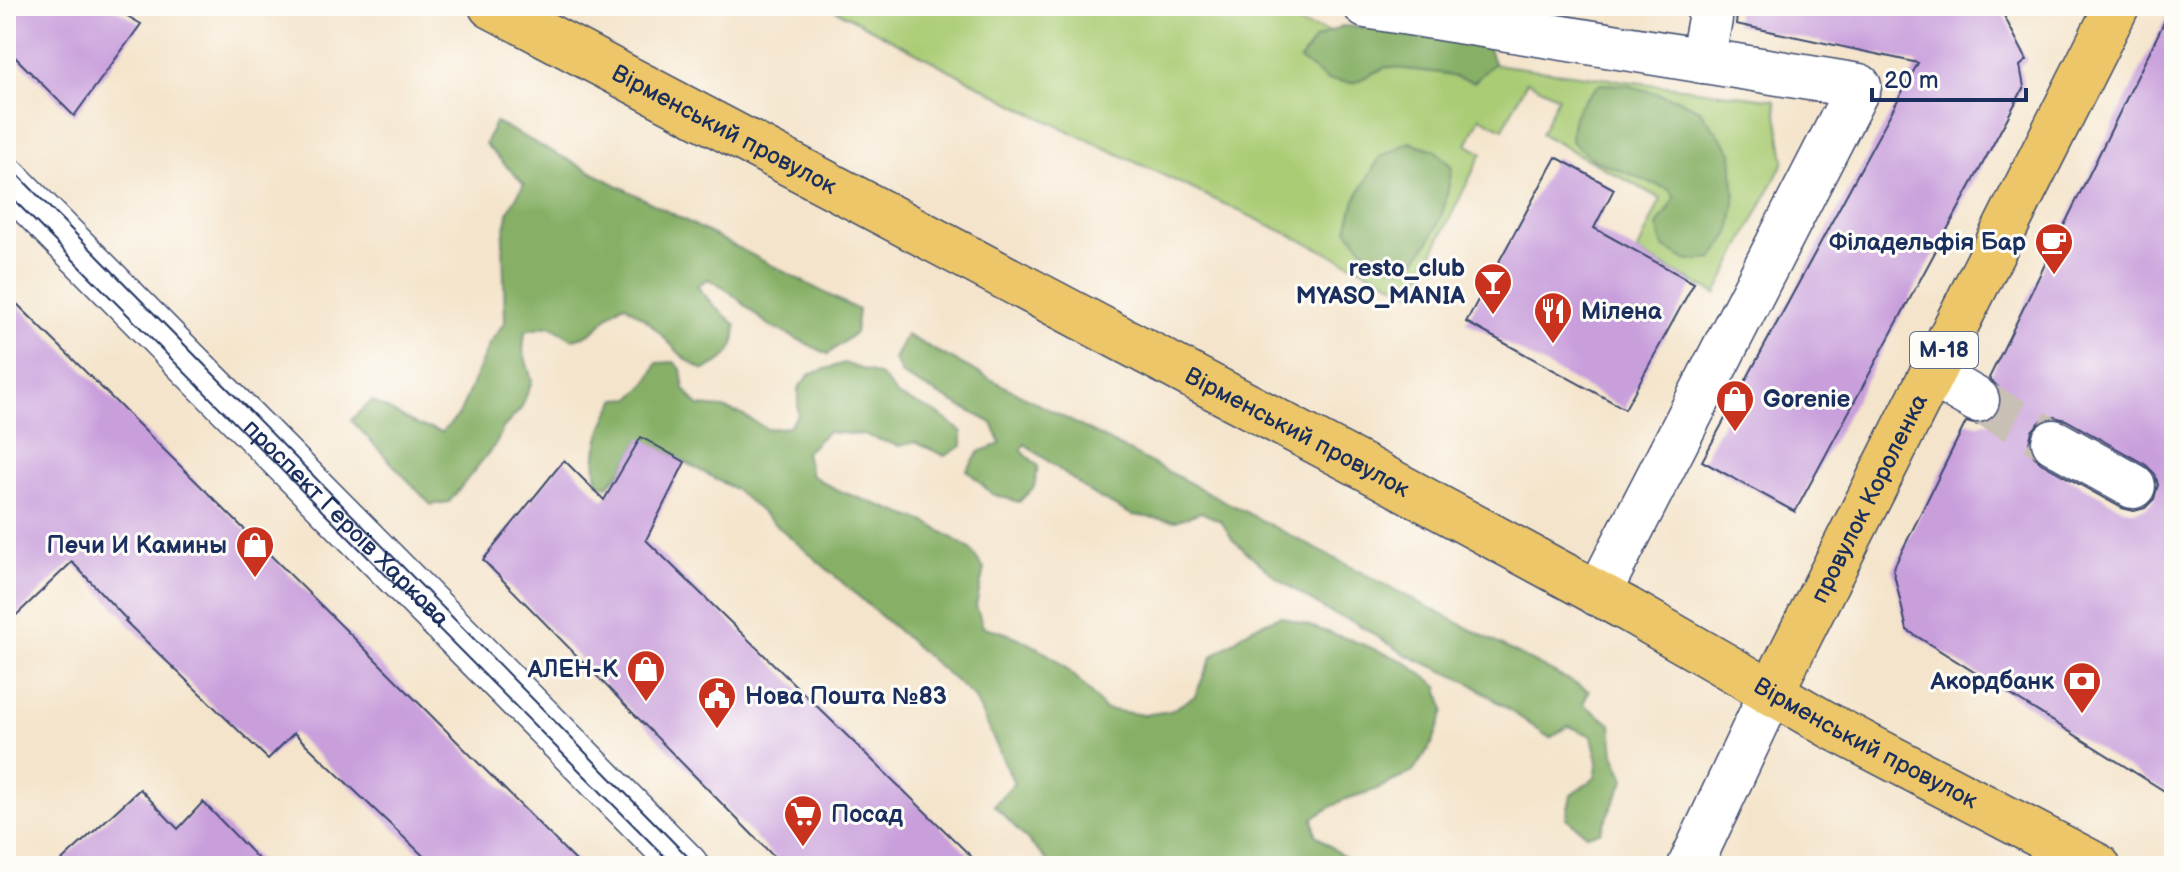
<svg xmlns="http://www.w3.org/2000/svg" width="2180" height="872" font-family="'Balsamiq Sans',sans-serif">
  <rect width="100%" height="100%" fill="#fdfcf7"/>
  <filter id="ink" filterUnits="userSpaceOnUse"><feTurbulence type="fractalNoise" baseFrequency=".0125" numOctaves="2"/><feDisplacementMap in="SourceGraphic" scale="16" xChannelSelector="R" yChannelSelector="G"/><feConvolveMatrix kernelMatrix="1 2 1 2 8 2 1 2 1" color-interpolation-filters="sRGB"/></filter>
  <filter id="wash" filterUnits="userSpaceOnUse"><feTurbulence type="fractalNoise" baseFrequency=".006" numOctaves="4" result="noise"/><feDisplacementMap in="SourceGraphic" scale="32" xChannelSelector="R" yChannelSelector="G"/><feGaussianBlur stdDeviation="1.8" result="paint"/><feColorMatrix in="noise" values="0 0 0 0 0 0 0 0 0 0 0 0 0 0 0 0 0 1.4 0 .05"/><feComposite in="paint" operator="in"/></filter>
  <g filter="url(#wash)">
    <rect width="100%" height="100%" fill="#f4e4cb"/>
    <path fill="#aacc75" stroke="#627e6a" stroke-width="2" d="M828,6H1228L1422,55L1775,100L1784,161L1716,294L1637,252L1661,199L1541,134L1558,97L1527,81L1503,129L1480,117L1467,145L1482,153L1413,293L1029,112Z"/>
    <g fill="#87b066" stroke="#517062" stroke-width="2">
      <path d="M1342,26L1447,32L1488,46L1494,63L1474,82L1440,73L1386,67L1353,83L1327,80L1300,60L1315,39Z"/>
      <path d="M1600,84L1627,85L1677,99L1700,110L1732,152L1735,203L1730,233L1713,259L1688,261L1663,247L1657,226L1675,198L1670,190L1594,160L1571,141C1571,111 1579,104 1600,84Z"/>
      <path d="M495,122L858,310L855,333L828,354L768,325L724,287L708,279L697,286L714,306L736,325C735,354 729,357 704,370L685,359L650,323L624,304C600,317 602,334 572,339L550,326L525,331L523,350L532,381L521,409L503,428L497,442L449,502L431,505L351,420L372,401L417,425L442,432L459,415L489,344L505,322L503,238L509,210L524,184L485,144Z"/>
      <path d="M1409,142L1435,150L1452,167C1445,214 1439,230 1410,268C1376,270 1366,253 1347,229L1355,200L1380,157Z"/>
      <path d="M906,335L1589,691L1583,704L1611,724L1614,754L1625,779L1600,832L1587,835L1566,818L1571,795L1595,778L1598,762L1592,736L1569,726L1550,738L1470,683L1407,655L1354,622L1329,612L1278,579L1233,540L1221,521L1201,512L1176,521L1132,515L1092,494L1025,444L1021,450L1038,466L1034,487L1019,502L992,494L967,470L980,451L1001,444L992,423L902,375L894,359Z"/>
      <path d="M674,362L681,369L684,389L698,406L723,408L741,414L767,429L788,427L798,415V388L810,374L844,363L881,376L898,396L936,412L962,432V446L945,456L915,442L899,446L864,435L827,432L805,453L811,475L837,490L928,523L970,549L984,569L976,606L983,627C1035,637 1072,668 1104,709L1144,715L1170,711L1195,696L1212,657L1252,628L1280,616L1354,641L1404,661L1438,686L1444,711L1433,742L1413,772L1375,790L1343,800L1313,818L1316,835L1341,855L1364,866H1052L994,805L1014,783L974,697L736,490L641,438L621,471L608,486L598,483C590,456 602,422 617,399L632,398L648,382L657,363Z"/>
    </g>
    <g id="blocks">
      <g fill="#c89edb" fill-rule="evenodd">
        <path d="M6,6H110L141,24L74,116L6,48Z"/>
        <path d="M1738,6H1999L2027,60L2020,66L2024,87L1795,512L1702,461L1918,63L1736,24Z"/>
        <path d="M2172,6H2174V797L1907,630L1893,569L1966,422L1978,425L1989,422L1999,412L2002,401L1999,388L1989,378ZM2054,417L2066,420L2146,465L2155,474L2158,485L2154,499L2145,508L2134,511L2122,508L2041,463L2032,454L2029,443L2032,431L2042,420Z"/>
        <path d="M1556,157L1614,189L1594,228L1694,283L1625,409L1466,322Z"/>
        <path d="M6,293L352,636L581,866H434L294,733L268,759L125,621L127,620L72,562L6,625Z"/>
        <path d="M641,437L685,462L646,540L981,866H783L483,560L564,460L604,500Z"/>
        <path d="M140,789L178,829L203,802L265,866H56Z"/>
      </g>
    </g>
  </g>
  <g filter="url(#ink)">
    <use href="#blocks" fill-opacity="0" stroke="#3c4a6e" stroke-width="2"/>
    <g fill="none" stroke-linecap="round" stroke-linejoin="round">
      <path stroke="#c9c0b5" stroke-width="44" stroke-dasharray="44 22" stroke-linecap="butt" d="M1977,400L2054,442"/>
      <g stroke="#3c4a6e" stroke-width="47">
        <g id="minor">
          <path d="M1366,6L1859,86L1598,594"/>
          <path d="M1702,61L1710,19"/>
          <path id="s1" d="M6,179L686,866"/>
          <path d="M1932,374L1977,400"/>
          <path d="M2054,442L2133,486"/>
          <path d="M1690,866L1771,693"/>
        </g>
      </g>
      <g stroke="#3c4a6e" stroke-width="47">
        <g id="major">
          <path id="s2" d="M491,6L1364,467L1627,609L1832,727L2098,866"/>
          <path id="s3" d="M1771,693L2117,6"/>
        </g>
      </g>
      <use href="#minor" stroke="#fff" stroke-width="44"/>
      <use href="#major" stroke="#ecc669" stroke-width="44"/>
      <g stroke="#1b2f5e" stroke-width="2">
        <path d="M6,163L697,866"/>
        <path d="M6,192L674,866"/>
      </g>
    </g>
  </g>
  <defs>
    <g id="cafe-pin" transform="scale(2)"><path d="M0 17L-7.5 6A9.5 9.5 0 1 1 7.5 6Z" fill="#c8321e" stroke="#fdfcf7"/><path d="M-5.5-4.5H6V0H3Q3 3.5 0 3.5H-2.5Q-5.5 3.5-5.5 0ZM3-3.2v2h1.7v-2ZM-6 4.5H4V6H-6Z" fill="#fff"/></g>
    <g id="bar-pin" transform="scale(2)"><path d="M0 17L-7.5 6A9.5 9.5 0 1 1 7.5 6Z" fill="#c8321e" stroke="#fdfcf7"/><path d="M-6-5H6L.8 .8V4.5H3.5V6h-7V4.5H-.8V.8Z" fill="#fff"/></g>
    <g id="restaurant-pin" transform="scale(2)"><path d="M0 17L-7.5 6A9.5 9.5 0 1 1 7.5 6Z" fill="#c8321e" stroke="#fdfcf7"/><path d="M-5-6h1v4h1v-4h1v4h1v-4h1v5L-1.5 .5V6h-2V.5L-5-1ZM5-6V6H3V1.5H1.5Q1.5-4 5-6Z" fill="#fff"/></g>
    <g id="shop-pin" transform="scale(2)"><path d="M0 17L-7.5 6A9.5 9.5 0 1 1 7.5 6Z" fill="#c8321e" stroke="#fdfcf7"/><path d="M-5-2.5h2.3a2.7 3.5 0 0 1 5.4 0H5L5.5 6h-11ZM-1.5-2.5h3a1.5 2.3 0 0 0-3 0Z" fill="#fff"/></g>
    <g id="bank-pin" transform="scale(2)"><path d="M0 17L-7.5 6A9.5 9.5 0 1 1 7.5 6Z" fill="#c8321e" stroke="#fdfcf7"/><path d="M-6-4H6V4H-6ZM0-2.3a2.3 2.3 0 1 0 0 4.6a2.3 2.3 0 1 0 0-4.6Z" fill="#fff"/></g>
    <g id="civic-pin" transform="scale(2)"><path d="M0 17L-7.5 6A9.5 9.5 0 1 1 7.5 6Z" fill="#c8321e" stroke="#fdfcf7"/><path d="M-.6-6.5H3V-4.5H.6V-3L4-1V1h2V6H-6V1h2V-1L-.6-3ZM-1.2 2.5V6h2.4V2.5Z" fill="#fff"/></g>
    <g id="supermarket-pin" transform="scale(2)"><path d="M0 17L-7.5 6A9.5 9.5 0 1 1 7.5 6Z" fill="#c8321e" stroke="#fdfcf7"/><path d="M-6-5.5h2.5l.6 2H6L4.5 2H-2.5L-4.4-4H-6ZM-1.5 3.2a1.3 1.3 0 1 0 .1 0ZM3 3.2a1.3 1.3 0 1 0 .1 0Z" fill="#fff"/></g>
  </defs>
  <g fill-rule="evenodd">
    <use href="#cafe-pin" x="2054" y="242"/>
    <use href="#bar-pin" x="1493" y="282"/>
    <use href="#restaurant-pin" x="1553" y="311"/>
    <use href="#shop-pin" x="1735" y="399"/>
    <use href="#shop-pin" x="255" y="545"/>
    <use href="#shop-pin" x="646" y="669"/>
    <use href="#bank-pin" x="2082" y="681"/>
    <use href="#civic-pin" x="717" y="696"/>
    <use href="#supermarket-pin" x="803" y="814"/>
  </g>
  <g text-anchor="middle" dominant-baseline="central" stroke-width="6" stroke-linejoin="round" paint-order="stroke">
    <rect fill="#fdfcf7" stroke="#5f6c8c" stroke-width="2" x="1910" y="332" width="68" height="36" rx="6"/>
    <g font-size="22" font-weight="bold" fill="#1b2f5e">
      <text x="1944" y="350">М-18</text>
    </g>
    <g font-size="24" fill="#1b2f5e" stroke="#fdfcf7">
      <text stroke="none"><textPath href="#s2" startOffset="264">Вірменський провулок</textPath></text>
      <text stroke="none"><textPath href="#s2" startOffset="912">Вірменський провулок</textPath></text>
      <text stroke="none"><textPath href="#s3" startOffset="218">провулок Короленка</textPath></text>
      <text stroke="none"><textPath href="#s1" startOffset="484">проспект Героїв Харкова</textPath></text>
      <text stroke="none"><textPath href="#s2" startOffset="1560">Вірменський провулок</textPath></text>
    </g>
    <g font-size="24" font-weight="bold" fill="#1b2f5e" stroke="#fdfcf7" text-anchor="end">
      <text x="2026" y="242">Філадельфія Бар</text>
      <text x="1465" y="268">resto_club<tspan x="1465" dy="28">MYASO_MANIA</tspan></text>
      <text x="1581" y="311" text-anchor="start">Мілена</text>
      <text x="1763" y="399" text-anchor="start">Gorenie</text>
      <text x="227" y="545">Печи И Камины</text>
      <text x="618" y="669">АЛЕН-К</text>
      <text x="2054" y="681">Акордбанк</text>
      <text x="745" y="696" text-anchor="start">Нова Пошта №83</text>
      <text x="831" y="814" text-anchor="start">Посад</text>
    </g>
  </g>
  <rect width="2180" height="872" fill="none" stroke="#fdfcf7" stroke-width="32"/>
  <path d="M1872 88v12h154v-12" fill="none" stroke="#1b2f5e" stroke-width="4"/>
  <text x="1884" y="88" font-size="24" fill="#1b2f5e" stroke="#fdfcf7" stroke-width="6" paint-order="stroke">20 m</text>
</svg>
